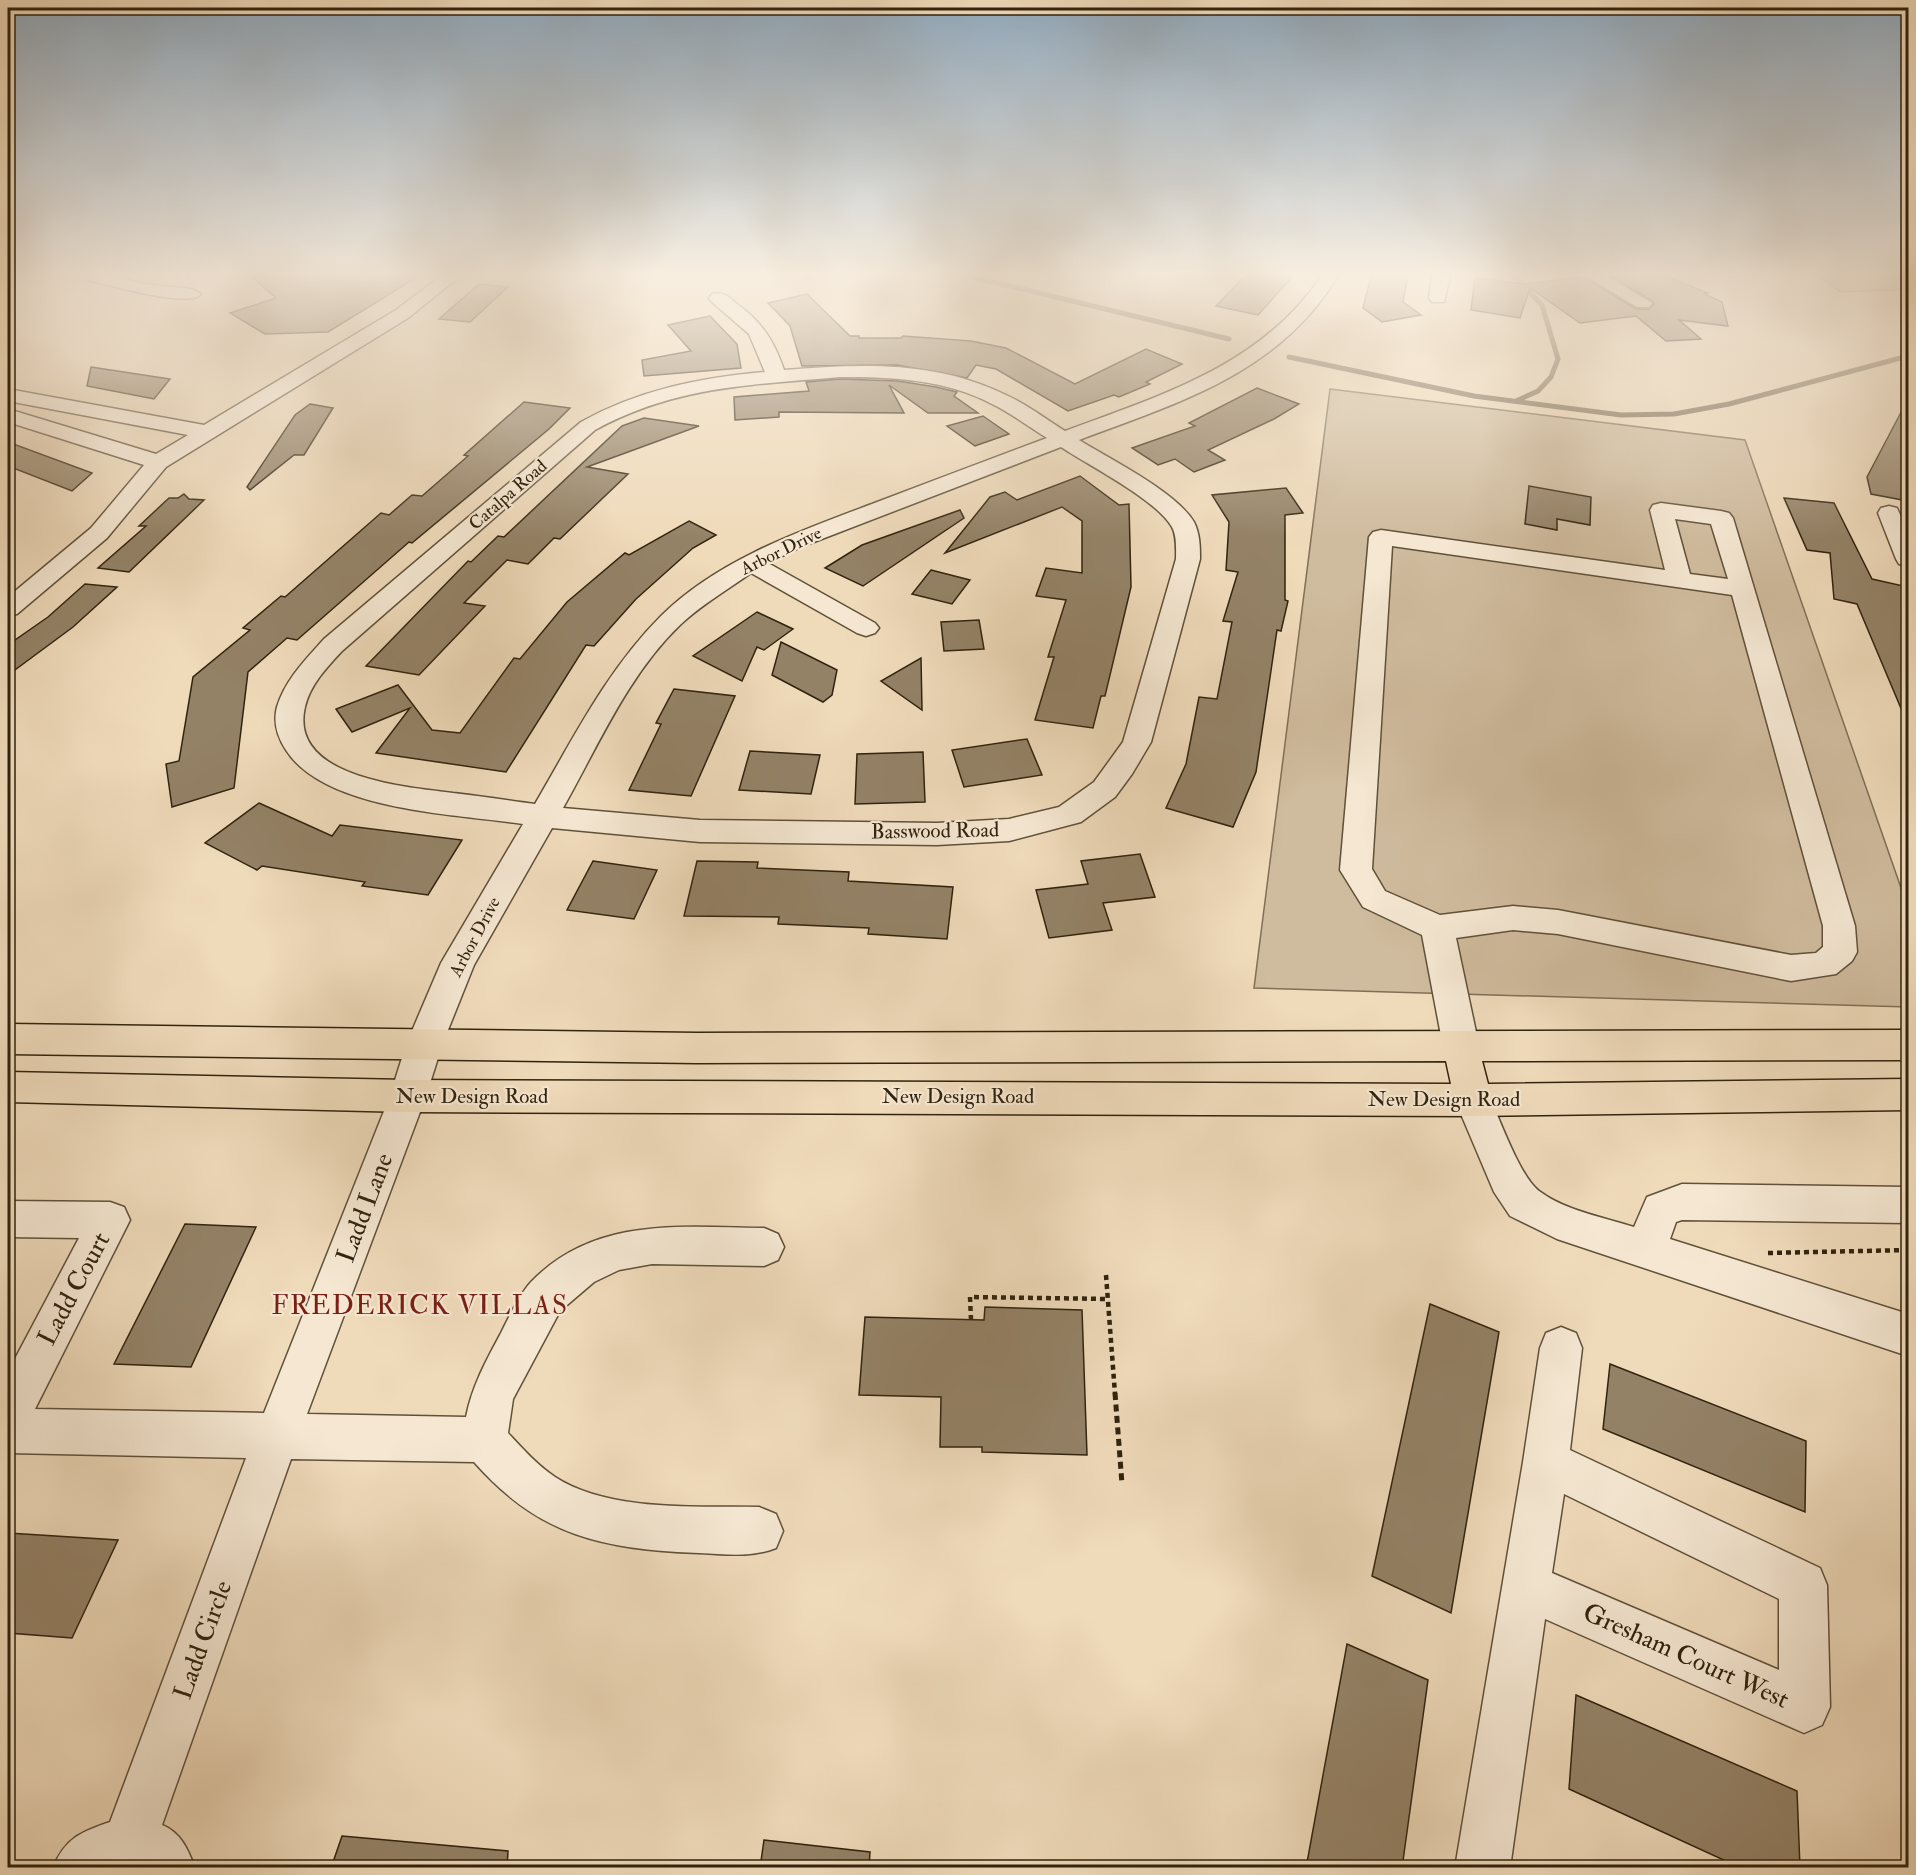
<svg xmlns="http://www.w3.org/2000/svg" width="1916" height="1875" font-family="'IM FELL Double Pica',serif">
  <rect width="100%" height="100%" fill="#efdaba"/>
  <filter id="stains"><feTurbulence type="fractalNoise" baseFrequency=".00333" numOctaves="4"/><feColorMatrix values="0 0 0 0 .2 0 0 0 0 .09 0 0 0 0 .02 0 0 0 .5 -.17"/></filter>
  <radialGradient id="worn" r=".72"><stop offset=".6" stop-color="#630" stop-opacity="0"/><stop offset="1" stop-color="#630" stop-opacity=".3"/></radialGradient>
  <g fill="#cfbb9d" stroke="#806f56" stroke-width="1.5">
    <path d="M1818,276H1905L1908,278V289L1841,292Z"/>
    <path d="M1330,389L1745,440L1908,908V1007L1254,988Z"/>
  </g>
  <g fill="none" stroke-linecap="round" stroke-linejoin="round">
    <g stroke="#7c6c52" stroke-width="5">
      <path d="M969,276L1229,339"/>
      <path d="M1514,276L1542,305L1558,359L1551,377L1538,391L1516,401"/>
      <path d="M1289,357L1474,396L1621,415L1674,414L1729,404L1908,356"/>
    </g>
  </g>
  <g fill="#948267" stroke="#31230e" stroke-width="1.5">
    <path d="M251,276H419L328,332L265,334L230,313L276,298Z"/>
    <path d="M1245,276H1293L1258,315L1216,306Z"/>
    <path d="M1371,276H1408L1403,302L1421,315L1382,322L1363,308Z"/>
    <path d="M1611,276H1666L1708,293L1704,294L1722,302L1728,326L1679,320L1701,339L1666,341L1636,316L1580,323L1530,288L1520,318L1471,310L1475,278L1524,284L1584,277L1636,309H1649L1654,304L1653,301Z"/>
    <path d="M479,284L508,287L470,322L439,319Z"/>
    <path d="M807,294L850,336H859V338H901L903,336L971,341L1006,348L1075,384L1146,349L1182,364L1146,382L1150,384L1119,397L1114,395L1068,411L996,369L976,365L967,378L897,365L802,366L790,326L768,303Z"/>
    <path d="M710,316L737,344L741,368L644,376L642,360L691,351L668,325Z"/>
    <path d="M91,367L170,379L154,399L87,386Z"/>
    <path d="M840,379L898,381L936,387L957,392L954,396L978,413H928L889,385L904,413L779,412V417L735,420L734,397L809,391L806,382Z"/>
    <path d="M1257,388L1299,404L1274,419L1208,450L1225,460L1194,472L1175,459L1158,465L1132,448L1195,426L1189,423Z"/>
    <path d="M1908,399V501L1871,494L1867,477Z"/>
    <path d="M524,402L570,408L549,429L412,543L409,542L297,640L287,638L248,672L234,788L172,807L166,764L179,761L193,677L250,630L243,628L281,596L285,597L381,513L389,515L412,495L422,496L468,456L464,455Z"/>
    <path d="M310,404L333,408L304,455H294L250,490L247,487L295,415Z"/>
    <path d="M983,416L1009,434L975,446L947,426Z"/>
    <path d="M644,418L699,426L587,467L628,474L560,539L554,538L528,564L507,560L464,603L485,606L419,675L366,666L468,561L471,562L498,536L504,537L622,426Z"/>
    <path d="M8,442L92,473L72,491L8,466Z"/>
    <path d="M1080,476L1119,505L1129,504L1131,587L1105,696H1101L1093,728L1035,720L1054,657H1048L1066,600L1036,596L1046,568L1082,573V521L1062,507L945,553L990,497L1005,492L1017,500Z"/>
    <path d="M1529,486L1591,497L1590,525L1557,519V530L1525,524Z"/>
    <path d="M1286,488L1303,513L1285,515V600L1288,601L1281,631L1277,630L1256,772L1233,827L1166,808L1186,764L1199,697L1217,699L1232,622L1223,621L1238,572L1226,570L1229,522L1212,495Z"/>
    <path d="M184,494L189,499L204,500L129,572L98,568L146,526H139L169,498H178Z"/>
    <path d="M1784,498L1834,503L1872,579L1908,587V725L1857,604L1834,599L1830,553L1807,550Z"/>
    <path d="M960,510L964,518L863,586L825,568L862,545Z"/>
    <path d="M689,521L716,535L693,548L636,599L594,646L586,645L506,772L376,753L410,708L352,732L336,709L398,685L432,730L460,733L514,658L520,659L567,602L625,553L629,555Z"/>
    <path d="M931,570L970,580L952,604L912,594Z"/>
    <path d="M85,584L117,587L73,627L8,675V645L48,617Z"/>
    <path d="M757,612L793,629L764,650L757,647L742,681L693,656Z"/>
    <path d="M979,620L984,649L944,651L941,622Z"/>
    <path d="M781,642L837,670L832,695L823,702L772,675Z"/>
    <path d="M921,658L922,710L881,681Z"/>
    <path d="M674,689L735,696L691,796L629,790L661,724L656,723Z"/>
    <path d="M1027,739L1042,775L964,787L952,750Z"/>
    <path d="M750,751L820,755L811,794L739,790Z"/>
    <path d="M923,752L925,802L855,804L857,754Z"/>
    <path d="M259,803L332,836L340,825L462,840L428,895L362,886L365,882L262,866L257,870L205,843Z"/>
    <path d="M1140,854L1155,897L1103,903L1112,930L1049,938L1036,890L1088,884L1081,861Z"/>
    <path d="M593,861L657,870L634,919L567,910Z"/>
    <path d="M697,861L758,862L757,868L849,872L848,881L953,887L947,939L868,934L869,928L778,924L779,917L684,916Z"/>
    <path d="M185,1224L256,1227L191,1367L114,1364Z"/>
    <path d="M1430,1304L1499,1332L1451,1613L1372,1576Z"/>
    <path d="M985,1307L1082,1310L1087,1455L982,1452V1447H940L941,1397L859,1395L865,1317L984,1320Z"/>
    <path d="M1610,1364L1806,1441L1805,1512L1603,1429Z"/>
    <path d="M8,1533L118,1540L72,1638L8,1633Z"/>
    <path d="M1347,1644L1428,1680L1402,1868H1306Z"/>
    <path d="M1576,1695L1797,1791L1800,1868H1741L1569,1789Z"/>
    <path d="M342,1836L508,1851L507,1868H331Z"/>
    <path d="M764,1840L870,1852L869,1868H760Z"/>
  </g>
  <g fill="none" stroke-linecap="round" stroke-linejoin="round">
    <g stroke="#605139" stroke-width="3">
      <g id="minor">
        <path d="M85,276H113L144,284L192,289L201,294C190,309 106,284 88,280Z"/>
        <path d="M441,276H460L408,318L166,467L107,538L17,614L8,616V597L91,528L144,465L8,422V409L156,454L188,435L8,401V389L204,425L396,310Z"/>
        <path d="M1321,276H1338C1278,374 1180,402 1079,440C1110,459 1176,492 1194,522C1200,534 1200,547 1200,559L1151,742L1132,774L1115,797L1081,822L1009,841L937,845L700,842L552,828L474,965L442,1045L426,1096L307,1414L466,1417C472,1386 486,1361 501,1333C509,1317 519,1295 531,1282C595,1216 681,1227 764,1228L778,1234L784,1247L778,1260L764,1266L652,1264L619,1270L594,1282L560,1311L513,1399L508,1433C522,1448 537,1465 555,1477C609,1512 697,1506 759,1507L776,1514L783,1531L776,1548C751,1558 725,1554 699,1553C603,1549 540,1537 474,1462L291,1459L162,1825C181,1833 188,1849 195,1868H53C65,1838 81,1832 110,1822L246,1458L8,1453V1372L79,1238L8,1237V1201L110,1202L124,1207L130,1220L35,1409L264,1413L390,1096L406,1045L441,963L523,824C456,814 325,811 286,750C277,736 273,722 277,707C285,680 306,659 324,639L581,422C639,390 699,378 765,372L749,334L712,302L709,298L712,294C723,291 729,297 737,304C762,322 774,341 784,370C859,364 935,360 1006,395C1026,404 1046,419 1065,431C1159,396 1263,365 1321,276ZM840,377C892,377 945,379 992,404C1011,413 1029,427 1047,438C988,460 930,482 872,504C800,531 717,560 661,616C607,670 573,739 535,804C507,800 480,796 453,793C409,787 288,779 305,707C310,685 327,667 342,651L595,430C675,386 752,385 840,377ZM1061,447C1088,465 1157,500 1172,527C1177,536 1176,549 1176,559L1123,742L1094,782L1059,807L1009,819L937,823L700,820L563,808C598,746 628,675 680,625C701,605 727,590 751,573L857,633L866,636L875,633L879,628L875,623L768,563L801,547Z"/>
        <path d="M1432,276H1450L1444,302H1432L1429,298Z"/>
        <path d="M1586,276H1607L1652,303L1649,307H1637Z"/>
        <path d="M1661,503L1721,511L1729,513L1733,518L1855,926L1857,952L1852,961L1836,974L1791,981L1558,934L1513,930L1456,938L1479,1046L1474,1056L1461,1061L1448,1056L1443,1046L1422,935L1363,907L1340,870L1369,537L1373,532L1381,530L1665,570L1650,510L1653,505ZM1675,519L1711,524L1728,579L1690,574ZM1392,546L1732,595L1823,926V947L1816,953L1791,955L1558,910L1513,906L1440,915L1385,891L1372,869Z"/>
        <path d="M1889,506L1897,508L1908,532V566L1899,564L1896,559L1878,513L1881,508Z"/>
        <path d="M1473,1084L1486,1089C1498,1114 1519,1176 1539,1191C1566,1211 1603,1217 1634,1227L1647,1197L1682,1184L1908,1187V1223L1682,1220L1676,1222L1670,1239L1908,1314V1356L1557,1239L1510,1216L1494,1192L1455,1100L1460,1089Z"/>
        <path d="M1561,1327L1576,1333L1582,1348L1570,1450L1820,1568L1827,1585L1830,1707L1822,1725L1804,1733L1545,1619L1510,1868H1455L1523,1462L1540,1348L1546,1333ZM1564,1494L1779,1599V1670L1552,1573Z"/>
      </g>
    </g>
    <g stroke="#31230e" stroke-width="3">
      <path id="major" d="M8,1024L697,1033L1908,1030V1060L1482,1061L1488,1084L1908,1079V1110L1473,1116L408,1112L8,1102V1072L408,1080L1451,1084L1446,1061L697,1063L8,1054Z"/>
    </g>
    <g stroke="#31230e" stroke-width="4.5" stroke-dasharray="5 4" stroke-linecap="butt">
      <path d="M1768,1253L1908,1250"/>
      <path d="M1106,1275L1115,1394"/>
      <path d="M971,1320L970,1297L1108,1299"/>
    </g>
    <path stroke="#31230e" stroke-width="5" stroke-dasharray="7 4.5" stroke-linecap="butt" d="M1115,1393L1122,1484"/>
    <use href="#minor" fill="#f5e7d2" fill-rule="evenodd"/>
    <use href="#major" fill="#efdaba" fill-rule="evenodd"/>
  </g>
  <linearGradient id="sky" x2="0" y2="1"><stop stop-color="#91aabe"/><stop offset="0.51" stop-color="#f8eee0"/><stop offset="1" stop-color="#f8eee0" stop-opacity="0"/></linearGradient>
  <rect width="1916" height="538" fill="url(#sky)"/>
  <g text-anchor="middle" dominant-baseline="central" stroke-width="4.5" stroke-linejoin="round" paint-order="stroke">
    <g font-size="18" fill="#31230e" stroke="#f5e7d2">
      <text transform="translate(508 495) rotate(-41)">Catalpa Road</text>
      <text transform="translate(781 551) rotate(-26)">Arbor Drive</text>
      <text transform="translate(475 937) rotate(-62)">Arbor Drive</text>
    </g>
    <g font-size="21" fill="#31230e" stroke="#f5e7d2">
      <text transform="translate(935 831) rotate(-1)">Basswood Road</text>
      <text x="472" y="1096">New Design Road</text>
      <text x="958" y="1096">New Design Road</text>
      <text x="1444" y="1099">New Design Road</text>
    </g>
    <g font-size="26" fill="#31230e" stroke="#f5e7d2">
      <text transform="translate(365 1208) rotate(-69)">Ladd Lane</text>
      <text transform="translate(74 1289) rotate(-62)">Ladd Court</text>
      <text transform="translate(203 1640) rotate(-70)">Ladd Circle</text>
      <text transform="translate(1686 1656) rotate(24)">Gresham Court West</text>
    </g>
    <g font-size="27" letter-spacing="1.5" fill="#7a1f14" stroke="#f5e7d2">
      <text x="420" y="1305">FREDERICK VILLAS</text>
    </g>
  </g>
  <rect width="1916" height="1875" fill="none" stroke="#efdaba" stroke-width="30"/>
  <rect x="9" y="9" width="1898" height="1857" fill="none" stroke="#31230e" stroke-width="3"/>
  <rect x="15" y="15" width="1886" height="1845" fill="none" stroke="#31230e" stroke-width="1.5"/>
  <rect width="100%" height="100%" filter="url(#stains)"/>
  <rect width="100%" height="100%" fill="url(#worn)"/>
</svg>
